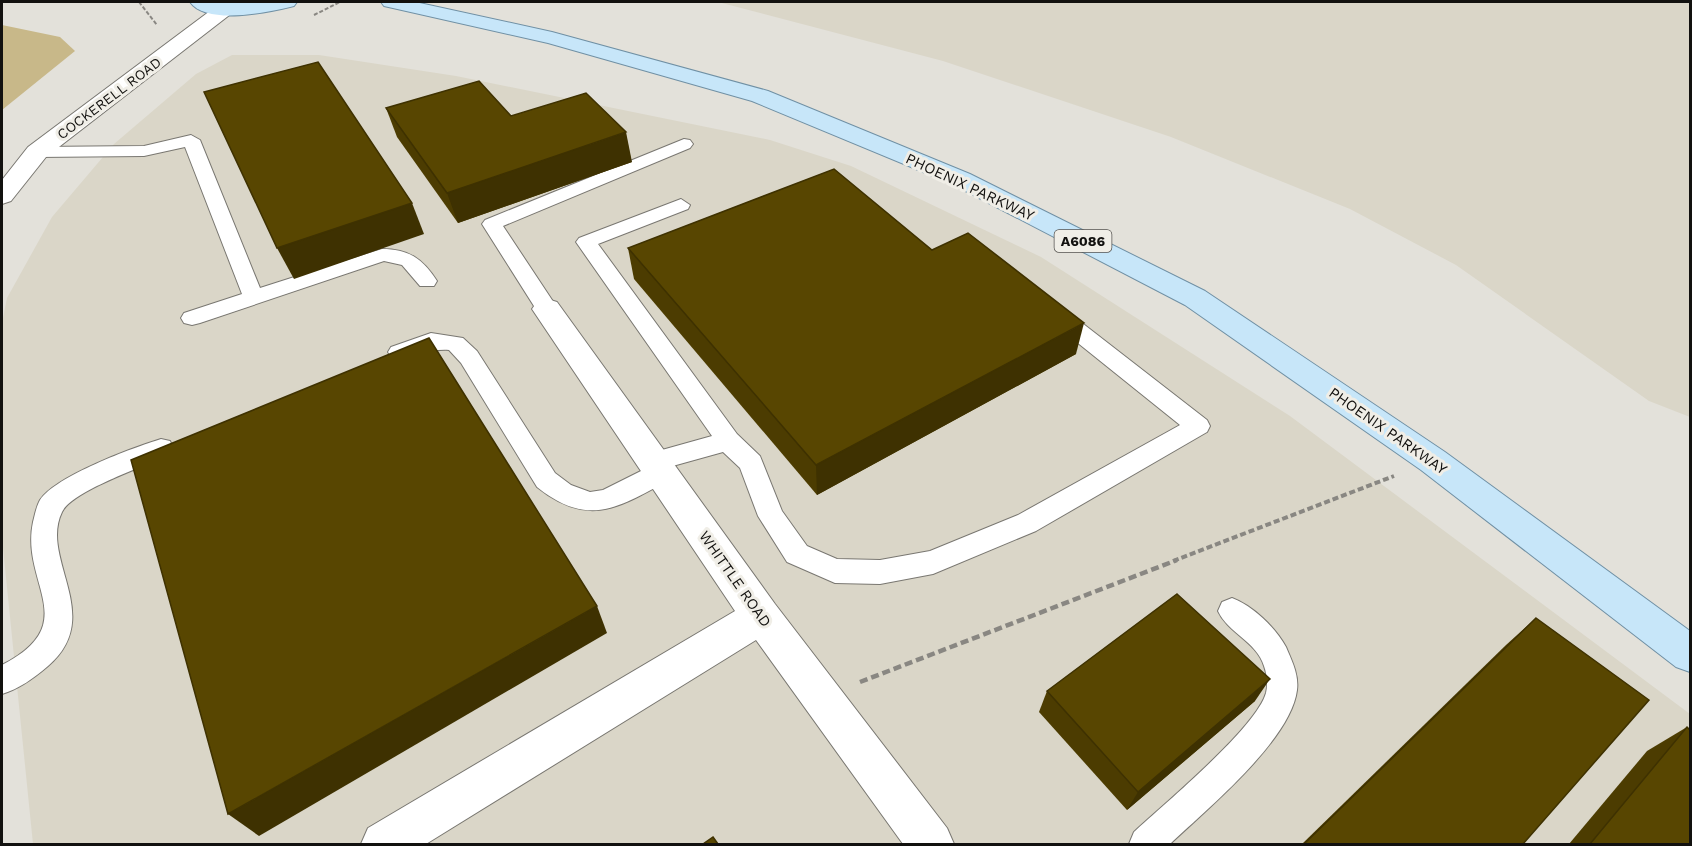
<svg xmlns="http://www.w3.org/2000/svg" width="1692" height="846" font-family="'Work Sans',sans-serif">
  <rect width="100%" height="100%" fill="#e3e1da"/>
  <g fill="#dad6c8">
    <path d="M718,2H1690V417L1649,401L1456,265L1350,209L1171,137L943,61Z"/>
    <path d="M232,55H319L456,76L770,140L851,166L1041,257L1290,416L1690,714V844H33L2,538V323L7,298L52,217L114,144L196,74Z"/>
  </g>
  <path fill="#c8b889" d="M2,25L60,37L75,51L2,110Z"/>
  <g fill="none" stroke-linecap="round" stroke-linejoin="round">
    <g stroke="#797771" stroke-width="2">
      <g id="service">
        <path d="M191,135L200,140L260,288L382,249C409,249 423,259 437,281L434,286H420L402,265L384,261L200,323L192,325L184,323L181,318L184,313L242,294L185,147L144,156L37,157L28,152L37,147L144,146Z"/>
        <path d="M684,139L690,140L693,144L690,148L503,226L558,309L555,314H539L482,224L485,220Z"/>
        <path d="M681,199L690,205L688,209L598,244L737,434L760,456L782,511L807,546L837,559L880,560L930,551L1018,515L1180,425L1048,319L1045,314L1048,309H1064L1207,420L1210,426L1207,432L1036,531L933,574L880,584L835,583L787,562L758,516L740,468L723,452L669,467L673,473L669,480C618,508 588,528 537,487L461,363L449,350C427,348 407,362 391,357L388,352L391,347L431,333L463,338L477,351L555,473L571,485L590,492L603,490L645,469L641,462L644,455L712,436L576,242L579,238Z"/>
        <path d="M161,439L170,441L173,448L170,455C147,465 72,491 62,512C39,559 106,616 48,666C34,678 19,689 2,694V665C84,623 20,584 33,522C35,515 36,507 40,500C56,476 132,448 161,439Z"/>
        <path d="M1232,598C1253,606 1275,627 1286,647C1292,661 1299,675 1297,690C1291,740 1206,810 1170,844H1129L1134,832C1163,805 1256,728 1266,693C1268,685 1267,674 1264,666C1257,642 1228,633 1218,611L1222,602Z"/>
      </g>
    </g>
    <g stroke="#797771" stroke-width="2">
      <g id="minor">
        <path d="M225,3L235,9L232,13L46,157L11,201L2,204V180L28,147L218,5Z"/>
        <path d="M547,299L557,302L775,604L947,828L954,844H903L756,640L426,844H361L368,828L735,611L532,309L537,302Z"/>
      </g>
    </g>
    <g stroke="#7090a4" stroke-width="2">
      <g id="primary">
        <path d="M190,2H297L294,6C270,12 207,26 190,2Z"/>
        <path d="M381,2H415L552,32L768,91L970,174L1205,291L1445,452L1690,631V672L1676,667L1421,470L1185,305L952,184L752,101L548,43L384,6Z"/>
      </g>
    </g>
    <g stroke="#898782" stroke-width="2" stroke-dasharray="4 2" stroke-linecap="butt">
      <path d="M139,2L157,25"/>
      <path d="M314,15L340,2"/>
    </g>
    <path stroke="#898782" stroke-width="4" stroke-dasharray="6 3" stroke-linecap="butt" d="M1173,561L1394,476"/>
    <path stroke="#898782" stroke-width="4.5" stroke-dasharray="8 4" stroke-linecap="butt" d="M860,682L1177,560"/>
    <use href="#service" fill="#fff" fill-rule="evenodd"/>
    <use href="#minor" fill="#fff" fill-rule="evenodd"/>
    <use href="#primary" fill="#c7e6f9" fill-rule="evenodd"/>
  </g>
  <g fill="#4c3c01">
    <path d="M386,108L511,116L632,162L458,223L397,137Z"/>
    <path d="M628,248L932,250L1076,354L817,495L634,279Z"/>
    <path d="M1536,618L1523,844H1302L1506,645Z"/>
    <path d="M1047,691L1255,701L1127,810L1039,712Z"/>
    <path d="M1687,727L1690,844H1569L1647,751Z"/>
  </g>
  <g fill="#3e3101">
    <path d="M626,132L632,162L458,223L447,193Z"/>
    <path d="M412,203L424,234L294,279L277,248Z"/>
    <path d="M1084,323L1076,354L817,495L816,465Z"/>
    <path d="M597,606L607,633L259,836L228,814Z"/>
    <path d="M1270,679L1255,701L1127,810L1138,792Z"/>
  </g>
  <g fill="#584601" stroke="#3e3101" stroke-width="1.5">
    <path d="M318,62L412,203L277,248L204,92Z"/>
    <path d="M479,81L511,116L586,93L626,132L447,193L386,108Z"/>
    <path d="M834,169L932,250L968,233L1084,323L816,465L628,248Z"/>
    <path d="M429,338L597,606L228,814L131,460Z"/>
    <path d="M1177,594L1270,679L1138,792L1047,691Z"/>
    <path d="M1536,618L1649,700L1523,844H1304Z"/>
    <path d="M1687,727L1690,730V844H1590Z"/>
    <path d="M713,837L718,844H703Z"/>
  </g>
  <g text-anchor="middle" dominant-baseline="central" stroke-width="6" stroke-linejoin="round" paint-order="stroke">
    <g font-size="14" fill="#12110f" stroke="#f0eee7">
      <text transform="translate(109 98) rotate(-37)">COCKERELL ROAD</text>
    </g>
    <rect fill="#f0eee7" stroke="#555350" stroke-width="1.5" x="1054.5" y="230" width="57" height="22" rx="4.5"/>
    <g font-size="14" font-weight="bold" fill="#12110f">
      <text x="1083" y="241">A6086</text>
    </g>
    <g font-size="15" fill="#12110f" stroke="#f0eee7">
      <text transform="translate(970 187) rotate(25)">PHOENIX PARKWAY</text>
      <text transform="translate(1388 431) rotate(35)">PHOENIX PARKWAY</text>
      <text transform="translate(735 579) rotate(55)">WHITTLE ROAD</text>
    </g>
  </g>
  <rect width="1692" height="846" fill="none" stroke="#12110f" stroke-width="6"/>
</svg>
